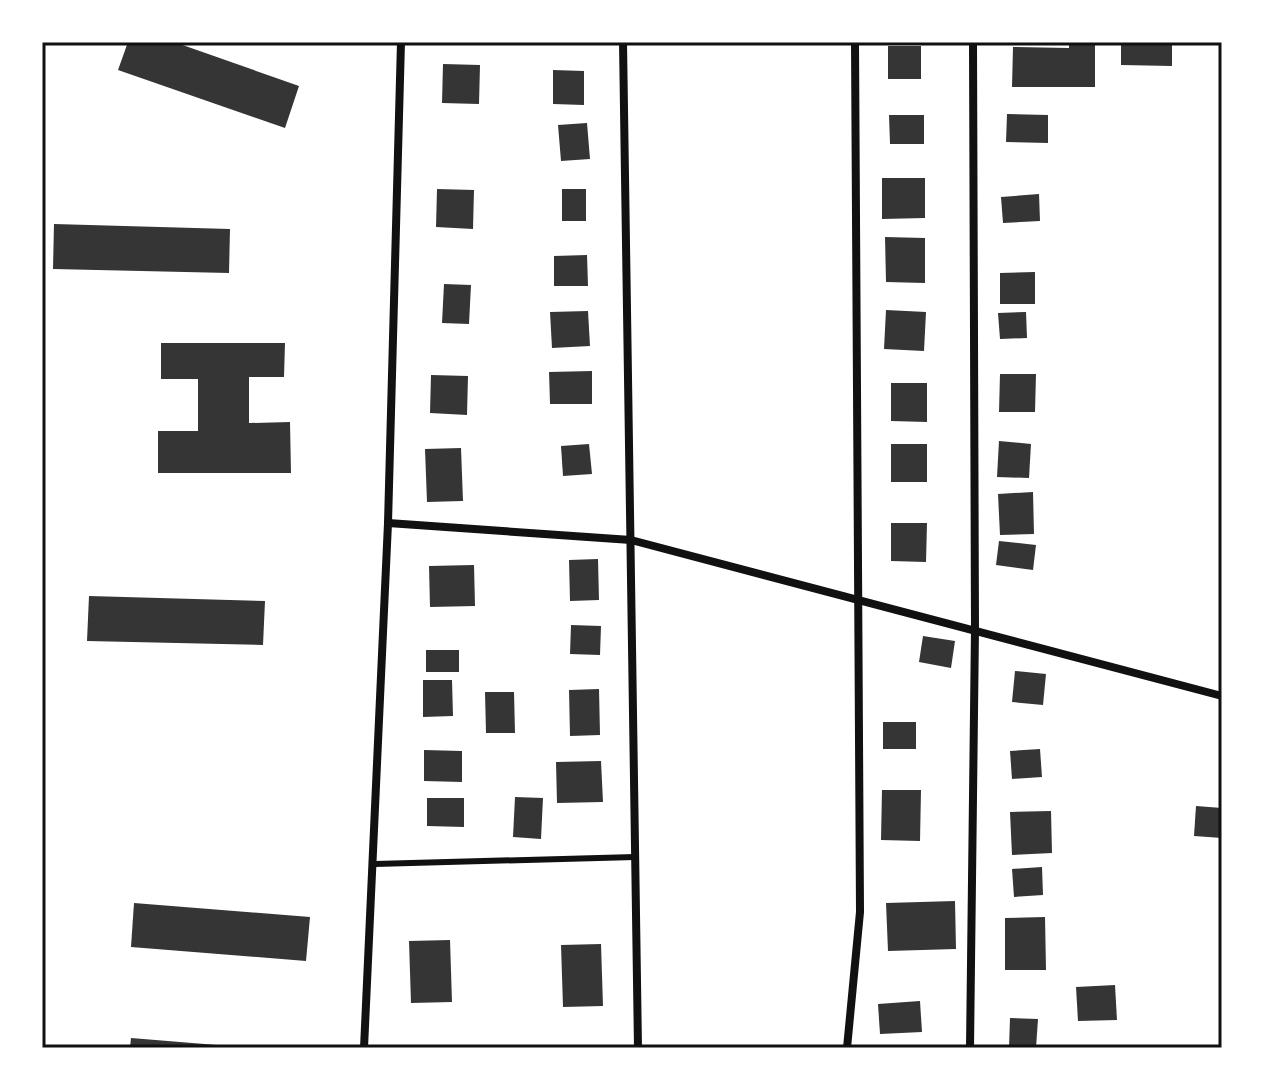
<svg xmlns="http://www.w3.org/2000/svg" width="1264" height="1090" font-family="Manrope,sans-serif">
  <rect width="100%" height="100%" fill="#fff"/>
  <g fill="#353535">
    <path d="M128,42H174L299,86L285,128L118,70Z"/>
    <path d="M1069,42H1095V87H1012L1013,47L1069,48Z"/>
    <path d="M1121,42H1172V66L1121,65Z"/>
    <rect x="888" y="46" width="33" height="33"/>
    <path d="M443,64L480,65L479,104L442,103Z"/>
    <path d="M553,70L584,71V105L553,104Z"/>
    <path d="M1007,114L1048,115V143L1006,142Z"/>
    <path d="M889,115H924V144H890Z"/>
    <path d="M587,123L590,159L561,161L558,125Z"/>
    <path d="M882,178H925V218L882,219Z"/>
    <path d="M437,189L474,190L473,229L436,227Z"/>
    <rect x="562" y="189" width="24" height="32"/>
    <path d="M1039,194L1040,221L1003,223L1001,197Z"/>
    <path d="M54,224L230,229L229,273L53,269Z"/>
    <path d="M885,237L925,238V283L886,282Z"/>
    <path d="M587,255L588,286H554V256Z"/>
    <path d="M1035,272V304H1000V273Z"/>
    <path d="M444,284L471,285L469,324L442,323Z"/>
    <path d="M886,310L926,312L924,351L884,349Z"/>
    <path d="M588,311L590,346L552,348L550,312Z"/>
    <path d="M1026,312L1027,338L1000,339L998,313Z"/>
    <path d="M161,343H285L284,377H249V423L290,422L291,473H158V431H198V379H161Z"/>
    <path d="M592,371V404H550L549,372Z"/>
    <path d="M1000,374H1036L1035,412H999Z"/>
    <path d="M431,375L468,376L467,415L430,413Z"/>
    <path d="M891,383H927V422L891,421Z"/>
    <path d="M999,441L1031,444L1029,478L997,477Z"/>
    <path d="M589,444L592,474L563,476L561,446Z"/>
    <rect x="891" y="444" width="36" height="38"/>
    <path d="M461,448L463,501L427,502L425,449Z"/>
    <path d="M1033,492L1034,534L1000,535L998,494Z"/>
    <path d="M891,523H927L926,562L891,561Z"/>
    <path d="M999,541L1036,545L1033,570L996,565Z"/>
    <path d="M598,559L599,600L570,601L569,560Z"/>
    <path d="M474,565L475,606L430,607L429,566Z"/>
    <path d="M89,596L265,601L263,645L87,641Z"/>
    <path d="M571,625L601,626L600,655L570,654Z"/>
    <path d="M923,636L955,641L951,668L919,662Z"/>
    <rect x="426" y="650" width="33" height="22"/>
    <path d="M1015,671L1046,674L1043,705L1012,702Z"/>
    <path d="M423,680H452L453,716L423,717Z"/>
    <path d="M599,689L600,735L570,736L569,690Z"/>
    <path d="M485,692H514L515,733H486Z"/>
    <rect x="883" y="722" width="33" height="27"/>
    <path d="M1040,749L1042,777L1012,779L1010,751Z"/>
    <path d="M424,750L462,751V782L424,781Z"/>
    <path d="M601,761L603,802L557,803L556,762Z"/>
    <path d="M882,790H921L920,841L881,840Z"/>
    <path d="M515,797L543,798L541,839L513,837Z"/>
    <path d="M427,798H464V827L427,826Z"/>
    <path d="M1196,806L1222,808V838L1194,836Z"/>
    <path d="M1051,811L1052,853L1012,855L1010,812Z"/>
    <path d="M1042,867L1043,895L1014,897L1012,869Z"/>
    <path d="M955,901L956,949L888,951L886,903Z"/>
    <path d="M134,903L310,917L306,961L131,947Z"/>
    <path d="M1045,917L1046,970H1005V918Z"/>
    <path d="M450,940L452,1002L411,1003L409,941Z"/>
    <path d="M601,944L603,1006L563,1007L561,945Z"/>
    <path d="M1115,985L1117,1020L1078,1021L1076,987Z"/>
    <path d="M920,1001L922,1032L880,1034L878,1004Z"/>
    <path d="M1010,1018L1038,1019L1036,1048H1009Z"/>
    <path d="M131,1038L229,1046V1048H130Z"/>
  </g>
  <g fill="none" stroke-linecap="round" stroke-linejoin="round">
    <path stroke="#111" stroke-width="6" d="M375,864L635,857"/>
    <g stroke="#111" stroke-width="8">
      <path d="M623,42L638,1048"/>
      <path d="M388,523L631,540L1222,696"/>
      <path d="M364,1048L388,523L401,42"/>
      <path d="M847,1048L860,912L855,42"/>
      <path d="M970,1048L975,629L973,42"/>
    </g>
  </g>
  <rect width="1264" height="1090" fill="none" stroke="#ffffff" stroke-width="88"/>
  <rect x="44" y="44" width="1176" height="1002" fill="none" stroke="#111" stroke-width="3"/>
</svg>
